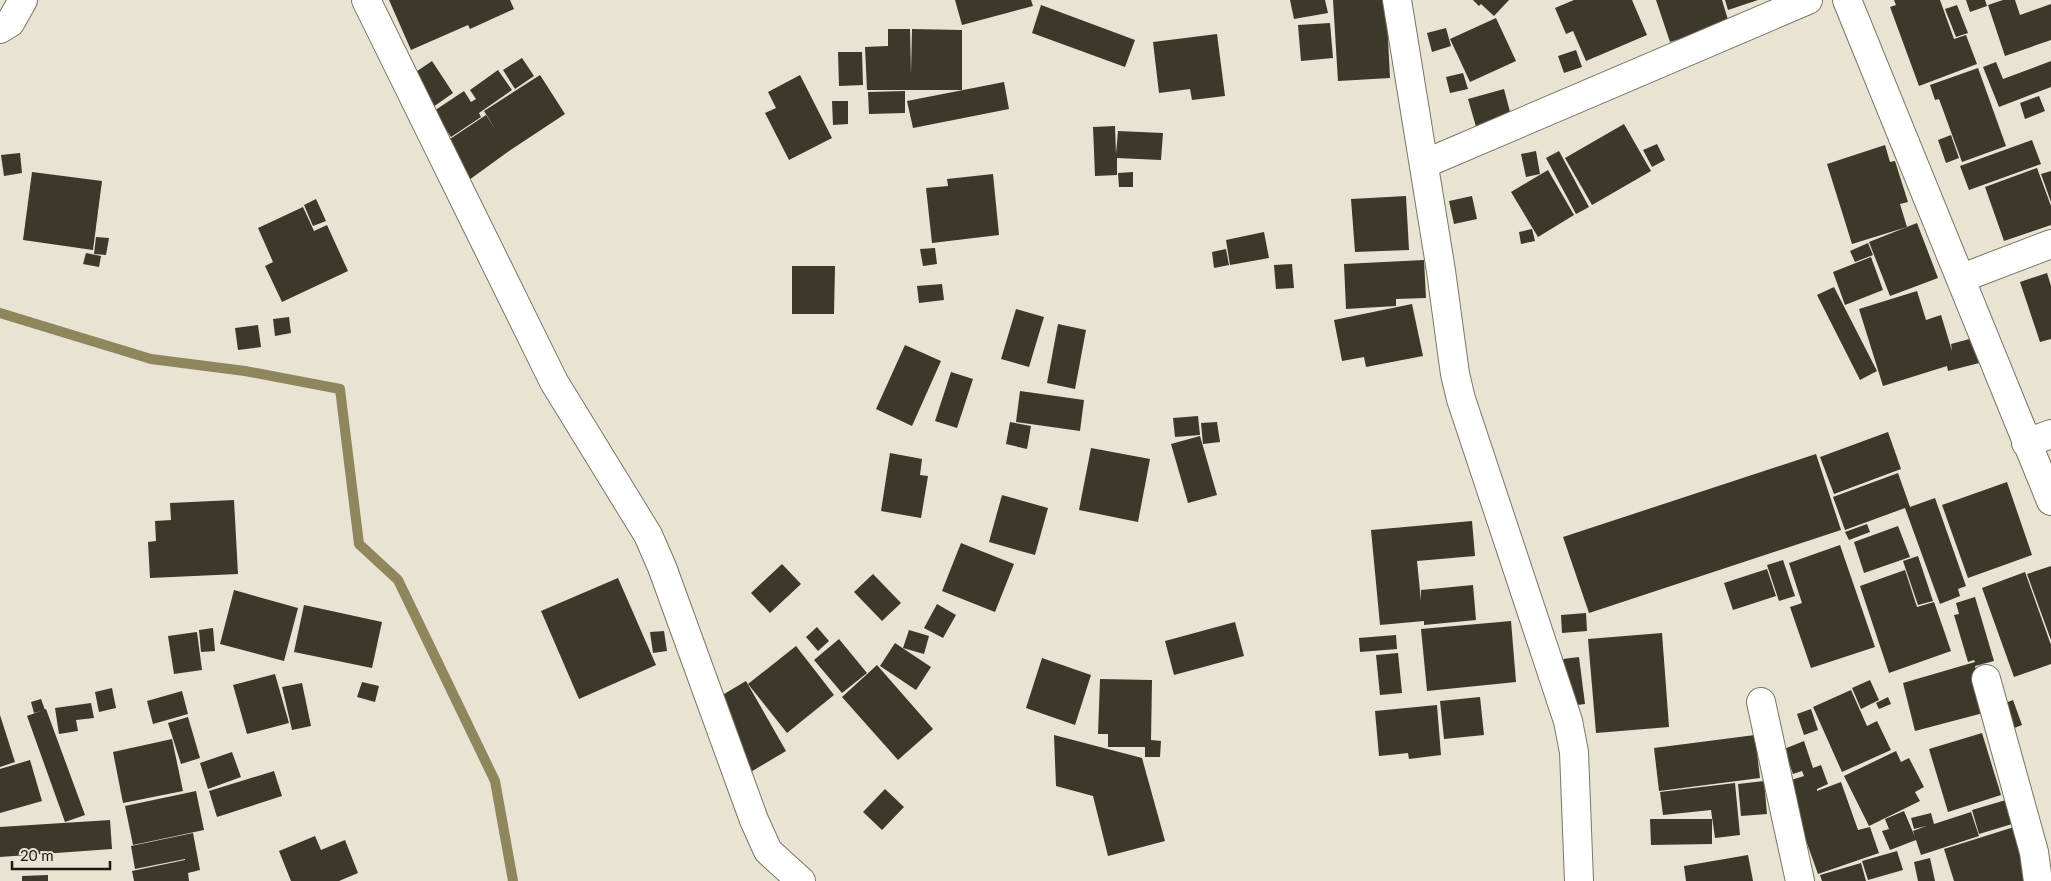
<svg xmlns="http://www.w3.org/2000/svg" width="2051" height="881" font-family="Lato,sans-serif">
  <rect width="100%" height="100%" fill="#e8e3d2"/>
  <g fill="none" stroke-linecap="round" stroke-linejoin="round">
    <path stroke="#8f865e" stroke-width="10" d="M0,313L151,359L245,371L340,389L359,544L398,580L495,781L513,881"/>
  </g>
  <g fill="#3c382a">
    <path d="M389,0H510L514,9L470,29L468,25L411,50Z"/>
    <path d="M955,0H1031L1033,6L962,25Z"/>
    <path d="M1290,0H1325L1328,13L1294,19Z"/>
    <path d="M1333,0H1386L1390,78L1338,81Z"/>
    <path d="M1473,0H1509L1494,16L1481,4L1479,6Z"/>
    <path d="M1574,0H1632L1647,35L1586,61L1573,31L1566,34L1555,8Z"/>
    <path d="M1656,0H1722L1729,23L1670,42Z"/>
    <path d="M1725,0H1758L1728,10Z"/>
    <path d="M1894,0H1940L1954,39L1966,35L1977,64L1919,86L1890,7L1896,5Z"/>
    <path d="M1966,0H1985L1987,6L1970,12Z"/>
    <path d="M2003,0H2015L2020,15L2051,4V40L2005,56L1988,5Z"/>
    <path d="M1041,5L1135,40L1125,67L1032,33Z"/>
    <path d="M1957,5L1968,33L1956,37L1945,9Z"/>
    <path d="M1496,18L1516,61L1470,82L1450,39Z"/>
    <path d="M1330,23L1333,58L1301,61L1298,25Z"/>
    <path d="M1446,28L1451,46L1432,52L1427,33Z"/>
    <path d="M888,29H910L911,74L912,29L962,30V90H867L865,47L888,46Z"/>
    <path d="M1217,34L1225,96L1192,100L1190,89L1159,93L1153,42Z"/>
    <path d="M1576,50L1582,67L1564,73L1558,56Z"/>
    <path d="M838,52H862L863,85L839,86Z"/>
    <path d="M522,58L534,76L515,89L503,70Z"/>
    <path d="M432,61L453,93L426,112L404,80Z"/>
    <path d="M2051,61V87L1999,107L1983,67L1996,62L2003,79Z"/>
    <path d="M1978,68L2006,146L1962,162L1939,99L1935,100L1930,85Z"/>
    <path d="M498,70L512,90L479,113L481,117L451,137L434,111L464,91L471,102L476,99L470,90Z"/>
    <path d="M1463,73L1468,89L1450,93L1446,77Z"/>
    <path d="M540,75L565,114L509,151L469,180L444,143L486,115L496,130L484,111Z"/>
    <path d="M800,75L832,138L789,160L765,113L776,108L768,92Z"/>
    <path d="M1004,82L1009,109L913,128L907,101Z"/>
    <path d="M1504,89L1514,127L1479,137L1468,99Z"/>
    <path d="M905,91V113L869,114L868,92Z"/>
    <path d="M2039,96L2045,111L2025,119L2020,103Z"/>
    <path d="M832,101H848V124L833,125Z"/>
    <path d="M1624,124L1651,171L1592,205L1565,158Z"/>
    <path d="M1115,126L1116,154L1118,131L1163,133L1161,160L1117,158V175L1095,176L1093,127Z"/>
    <path d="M1951,135L1959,158L1946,163L1938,140Z"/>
    <path d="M2032,140L2041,164L1969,190L1960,166Z"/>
    <path d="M1657,144L1665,160L1652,167L1643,150Z"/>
    <path d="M1885,145L1890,162L1895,161L1908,202L1900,204L1907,227L1852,244L1827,164Z"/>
    <path d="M1536,151L1540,174L1526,177L1521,154Z"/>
    <path d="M1559,151L1589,207L1576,214L1546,158Z"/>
    <path d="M20,153L22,173L4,176L1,155Z"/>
    <path d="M2037,168L2051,206V225L2004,241L1985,187Z"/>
    <path d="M1548,170L1574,215L1538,237L1511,192Z"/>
    <path d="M2051,171V202L2041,174Z"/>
    <path d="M32,172L102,181L93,250L23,240Z"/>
    <path d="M1133,172V187H1119L1118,173Z"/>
    <path d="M993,174L999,235L932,243L926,188L948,186L947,179Z"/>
    <path d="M1406,196L1409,250L1355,252L1351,199Z"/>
    <path d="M1472,196L1477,219L1454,224L1449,201Z"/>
    <path d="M316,199L326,221L313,226L304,205Z"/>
    <path d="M303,207L314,231L327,225L348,271L282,302L265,266L273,262L258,228Z"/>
    <path d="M1917,223L1938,278L1890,296L1869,242Z"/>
    <path d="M1532,229L1535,241L1521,244L1519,232Z"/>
    <path d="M1264,232L1269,258L1230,265L1226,240Z"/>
    <path d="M96,237L109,238L106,255L94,254Z"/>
    <path d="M1868,243L1873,255L1855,262L1850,251Z"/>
    <path d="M935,248L937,264L923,266L920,249Z"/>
    <path d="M1226,249L1229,265L1214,268L1212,252Z"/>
    <path d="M86,253L101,256L99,267L83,264Z"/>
    <path d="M1871,257L1883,290L1845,305L1833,272Z"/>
    <path d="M1424,260L1426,298L1396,299V306L1346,309L1344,264Z"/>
    <path d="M1292,264L1294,288L1276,289L1274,265Z"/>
    <path d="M792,266H835L834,314H792Z"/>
    <path d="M2047,273L2051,286V339L2040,342L2020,282Z"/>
    <path d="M942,284L944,300L919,303L917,286Z"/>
    <path d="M1834,287L1877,371L1860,380L1817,295Z"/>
    <path d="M1917,291L1926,320L1941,315L1952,351L1951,344L1984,335L1991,360L1948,371L1947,366L1883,386L1859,309Z"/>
    <path d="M1412,304L1423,356L1366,367L1364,357L1342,361L1334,320Z"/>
    <path d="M1016,309L1044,317L1029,367L1001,359Z"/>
    <path d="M289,317L291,333L275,336L273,319Z"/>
    <path d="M1058,324L1086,330L1075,389L1047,383Z"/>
    <path d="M258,325L261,347L238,350L235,328Z"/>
    <path d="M905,345L941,361L912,426L876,409Z"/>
    <path d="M951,372L973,379L957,428L935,421Z"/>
    <path d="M1020,391L1084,400L1080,431L1016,422Z"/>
    <path d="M1198,416L1200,435L1175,437L1173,418Z"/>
    <path d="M1010,422L1031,426L1027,449L1006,444Z"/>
    <path d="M1217,422L1220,442L1203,444L1201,423Z"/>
    <path d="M1888,432L1901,469L1834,494L1820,457Z"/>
    <path d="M1200,436L1217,495L1188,503L1171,444Z"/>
    <path d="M1091,448L1150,459L1138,522L1079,510Z"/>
    <path d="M890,453L922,459L920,475L928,476L921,518L881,511Z"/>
    <path d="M1816,454L1841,530L1589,613L1563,537Z"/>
    <path d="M1898,473L1910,507L1935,498L1966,586L1958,589L1960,596L1940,604L1905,508L1845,530L1833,497Z"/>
    <path d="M2007,482L2032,555L1968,578L1942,505Z"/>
    <path d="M1002,495L1048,508L1035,555L989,542Z"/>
    <path d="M234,500L238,574L150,578L148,542L156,541L155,521L171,520L170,503Z"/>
    <path d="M1472,521L1475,556L1417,561L1421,601V590L1473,585L1476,620L1424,625V621L1380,625L1371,530Z"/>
    <path d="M1867,524L1870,532L1849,540L1845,532Z"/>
    <path d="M1898,526L1910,557L1864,573L1854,542Z"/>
    <path d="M961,543L1014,564L995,612L942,591Z"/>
    <path d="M1840,545L1875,647L1811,668L1790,607L1802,603L1789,563Z"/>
    <path d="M1918,556L1933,601L1918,605L1903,561Z"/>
    <path d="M1783,560L1795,596L1779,601L1767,565Z"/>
    <path d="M782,564L801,584L770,613L751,593Z"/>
    <path d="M2051,566V640L2027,574Z"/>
    <path d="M1767,569L1776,596L1733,610L1724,583Z"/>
    <path d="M1905,570L1917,607L1934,602L1951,651L1889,673L1860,586Z"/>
    <path d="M2025,572L2051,645V664L2014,677L1982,588Z"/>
    <path d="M873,574L901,603L882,621L854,592Z"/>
    <path d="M618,578L656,665L579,699L541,611Z"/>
    <path d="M234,590L298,608L284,661L220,644Z"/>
    <path d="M1975,597L1994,661L1975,666L1987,712L1915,731L1903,683L1975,662L1974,660L1968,662L1954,615L1959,614L1956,603Z"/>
    <path d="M937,604L956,615L943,638L924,628Z"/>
    <path d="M304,605L382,622L372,668L294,652Z"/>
    <path d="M1586,613L1587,631L1562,633L1561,615Z"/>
    <path d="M1511,621L1516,682L1427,691L1421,629Z"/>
    <path d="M1235,622L1244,656L1174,675L1165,641Z"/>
    <path d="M817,627L829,641L818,651L806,637Z"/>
    <path d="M213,628L215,651L201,652L199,630Z"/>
    <path d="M909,630L929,636L924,654L903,648Z"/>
    <path d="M664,631L667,651L653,653L650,632Z"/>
    <path d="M197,632L202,670L174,674L168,636Z"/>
    <path d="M1662,633L1669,727L1596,733L1588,639Z"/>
    <path d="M1396,635L1397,649L1360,652L1359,638Z"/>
    <path d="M839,639L867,673L842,693L814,660Z"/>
    <path d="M895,643L931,667L916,690L880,666Z"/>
    <path d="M796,646L834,695L787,733L748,684Z"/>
    <path d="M1398,653L1402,693L1380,695L1376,655Z"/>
    <path d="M1579,657L1585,704L1569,706L1563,659Z"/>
    <path d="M1042,658L1091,675L1075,725L1026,708Z"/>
    <path d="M877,665L933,729L898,760L842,697Z"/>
    <path d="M275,674L289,723L247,734L233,685Z"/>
    <path d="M1100,679L1152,680L1151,740L1161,741L1160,757H1145V747H1108V734H1098Z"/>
    <path d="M1870,680L1879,700L1861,709L1852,688Z"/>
    <path d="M746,681L786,751L749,773L709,703Z"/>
    <path d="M362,682L379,686L375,702L357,697Z"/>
    <path d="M302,683L311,726L292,730L282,687Z"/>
    <path d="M112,688L116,708L99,712L95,692Z"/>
    <path d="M1851,690L1867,726L1877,721L1891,750L1842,772L1813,707Z"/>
    <path d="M182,691L188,714L153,724L147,701Z"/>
    <path d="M1480,697L1484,735L1444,739L1440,701Z"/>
    <path d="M1888,697L1891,704L1879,709L1876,703Z"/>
    <path d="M41,699L45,710L34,713L31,702Z"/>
    <path d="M2013,700L2022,725L2009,730L2000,705Z"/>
    <path d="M91,703L94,718L76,720L78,731L59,734L55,708Z"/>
    <path d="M1437,705L1441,755L1409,759L1408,753L1379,756L1375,711Z"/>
    <path d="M46,709L85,815L65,822L27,716Z"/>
    <path d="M1811,709L1818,730L1804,735L1797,714Z"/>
    <path d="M0,715L15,762L0,767Z"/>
    <path d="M188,717L200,758L181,764L168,723Z"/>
    <path d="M1982,733L2001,795L1948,812L1929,749Z"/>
    <path d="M1054,735L1142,758L1165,841L1108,856L1093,796L1056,786Z"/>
    <path d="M1755,735L1760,778L1659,791L1654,748Z"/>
    <path d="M172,739L183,791L123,803L113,752Z"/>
    <path d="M1804,741L1813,768L1821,765L1828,784L1817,789V791L1841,782L1858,830L1870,827L1879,853L1818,874L1785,782L1804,776L1802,771L1793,774L1784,749Z"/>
    <path d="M1896,751L1901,762L1909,758L1924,787L1915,792L1920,801L1869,826L1844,776Z"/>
    <path d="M232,752L241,777L208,789L200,763Z"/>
    <path d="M30,760L42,801L0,813V769Z"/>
    <path d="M274,771L282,796L217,817L209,791Z"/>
    <path d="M1764,781L1767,814L1741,816L1738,784Z"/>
    <path d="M1735,783L1740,835L1715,838L1711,810L1663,815L1660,792Z"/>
    <path d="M885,789L904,807L882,830L863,812Z"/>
    <path d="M196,791L204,830L133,845L125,806Z"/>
    <path d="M2016,797L2022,821L1979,834L1972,810Z"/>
    <path d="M1904,811L1915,837L1913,831L1926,826L1914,829L1911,818L1931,813L1934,824L1971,812L1979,836L1921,855L1916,840L1890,850L1882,831L1889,829L1885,819Z"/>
    <path d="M1650,819H1712V844L1651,845Z"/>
    <path d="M110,820L112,849L0,857V827Z"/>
    <path d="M2014,827L2031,881H1954L1944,849Z"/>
    <path d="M193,833L200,870L188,873L189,881H134L132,871L185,860V859L135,869L131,846Z"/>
    <path d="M315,836L321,850L345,840L358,873L339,881H291L279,851Z"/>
    <path d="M1897,851L1903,870L1868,880L1862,861Z"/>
    <path d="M1748,855L1753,881H1686L1684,866Z"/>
    <path d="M1930,858L1935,881H1918L1914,862Z"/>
    <path d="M1861,863L1866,881H1822L1820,875Z"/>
    <path d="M48,875V881H22V876Z"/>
  </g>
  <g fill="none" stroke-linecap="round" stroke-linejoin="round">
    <g stroke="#797565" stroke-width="30">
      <g id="minor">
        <path d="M366,0L554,382L648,535L662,567L754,820L768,851L801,881"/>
        <path d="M1397,0L1441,271L1455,374L1461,399L1568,721L1574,752L1579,881"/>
        <path d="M1847,0L2051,501"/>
        <path d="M0,29L10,23L23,0"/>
        <path d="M1424,164L1808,0"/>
        <path d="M1962,278L2051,244"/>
        <path d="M2026,443L2051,434"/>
        <path d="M1986,679L2034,852L2038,881"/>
        <path d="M1761,702L1800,881"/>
      </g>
    </g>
    <use href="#minor" stroke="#fff" stroke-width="28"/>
  </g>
  <path d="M12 861v8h98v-8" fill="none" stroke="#1a1812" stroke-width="2.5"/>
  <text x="20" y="861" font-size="15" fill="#1a1812" stroke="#e8e3d2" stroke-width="4" paint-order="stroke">20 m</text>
</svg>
